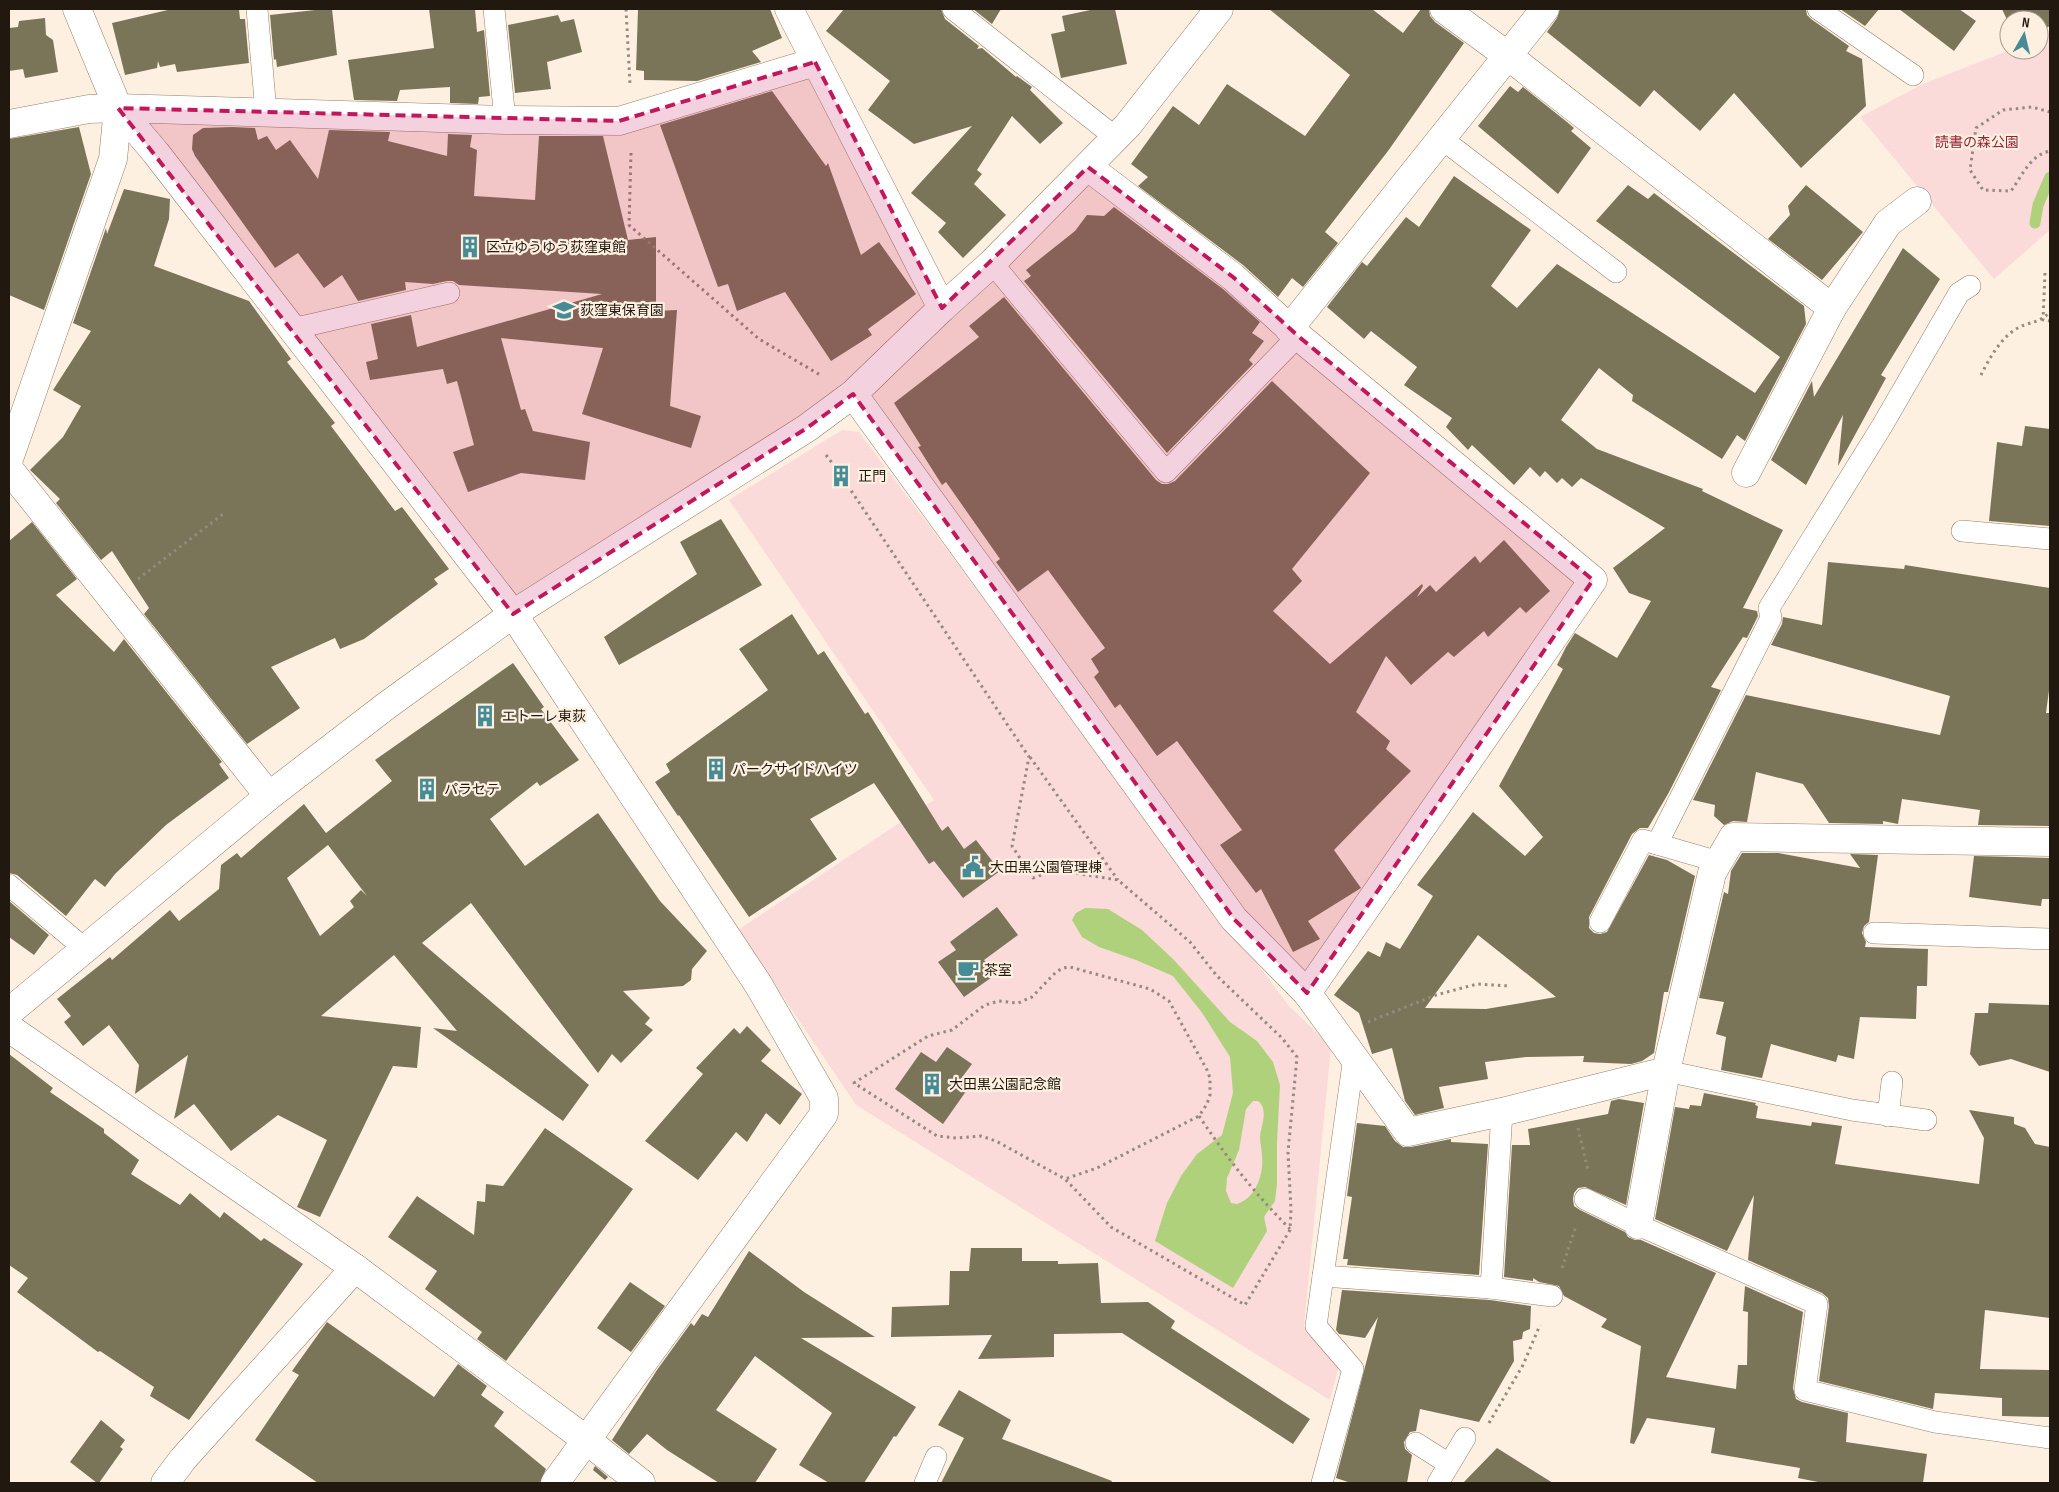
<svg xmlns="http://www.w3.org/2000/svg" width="2059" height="1492" font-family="'Sofia Sans Condensed','Noto Sans JP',sans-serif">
  <rect width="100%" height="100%" fill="#fef0e1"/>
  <g fill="#fbdada">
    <path d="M2050,34V230L1994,279L1860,117L1923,84L2010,50H2039V39Z"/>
    <path d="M842,430L859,432L1289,1006L1331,1046L1304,1326L1339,1365L1330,1400L856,1105L738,930L934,800L729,500Z"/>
  </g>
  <path fill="#b0d17b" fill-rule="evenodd" d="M1085,908L1108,909L1142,930L1174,960L1230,1022L1257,1041L1273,1062L1280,1085L1277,1142V1184L1275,1201L1264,1217L1267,1231L1233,1288L1155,1241L1167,1203L1181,1176L1197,1154L1222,1135L1233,1093L1230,1057L1203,1014L1173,976L1136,960L1099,947L1082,937L1072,920L1076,913ZM1253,1101H1258C1269,1109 1261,1126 1260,1137C1260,1144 1262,1150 1262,1156C1264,1174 1256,1198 1237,1204L1231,1203L1226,1191L1227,1178L1239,1150L1246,1109Z"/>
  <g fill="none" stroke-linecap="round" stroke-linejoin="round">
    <path stroke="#b0d17b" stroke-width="11" d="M2035,223L2038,205L2050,177"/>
  </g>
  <g fill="#7a7559" fill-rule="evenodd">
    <path d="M172,9H239L240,19H245L249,63L177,72L175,64L160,67L158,61L157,68L125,75L112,23Z"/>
    <path d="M324,9H332L337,55L277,67L276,59L274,60L270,15Z"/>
    <path d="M429,9H475L477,32L484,30L490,96L479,97L478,104L450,103V87L400,90L397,101L354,100L348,60L434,48Z"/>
    <path d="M638,9H770L782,38L752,51L761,62L697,81L644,80V71L636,70Z"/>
    <path d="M844,9H941L945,19L979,46L977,49L982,48L1016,77L1017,76L1032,87L1030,90L1063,123L1040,144L1012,116L977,170L982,174L974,184L1006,215L963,258L938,232L946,223L911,193L972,126L914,144L868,110L890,81L826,31Z"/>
    <path d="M973,9H1001L992,24Z"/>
    <path d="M1095,9H1115L1127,64L1061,78L1051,34L1065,31L1062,16Z"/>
    <path d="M1269,9H1372L1403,33L1421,9H1429L1430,16L1435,22L1464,43L1388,151L1325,232L1338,243L1303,287L1292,278L1278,297L1243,265L1138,186L1148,177L1131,164L1173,106L1199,125L1227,84L1305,136L1350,75Z"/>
    <path d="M1560,9H1806L1807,15L1811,19L1849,46L1846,51L1862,59L1866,106L1801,168L1734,93L1700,131L1654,90L1640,107L1547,32L1557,18Z"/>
    <path d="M1840,9H1879L1865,26Z"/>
    <path d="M1899,9H1959L1976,21L1954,51Z"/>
    <path d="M2002,9H2050V26L2039,31V20H2009V24Z"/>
    <path d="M558,15L561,22L574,19L582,52L547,62L551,89L515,93L508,25Z"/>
    <path d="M45,18L46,35L53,40L58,72L25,78L23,69L9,71V28L18,27L19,21Z"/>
    <path d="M1510,86L1518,92L1523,87L1567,122L1574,128L1571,131L1591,148L1558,194L1478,126Z"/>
    <path d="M772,91L826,166L828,163L861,255L879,242L916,294L868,329L872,335L831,361L785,292L737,311L728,284L718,287L660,125Z"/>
    <path d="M79,127L91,174L44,310L9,295V139Z"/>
    <path d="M232,127L255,128L258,140L267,136L276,150L290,140L318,179L329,130L390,132L388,141L447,156L448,134L472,135L470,147L477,150L474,196L535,200L539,136H603L628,240L656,237V311L677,310L670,406L701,416L691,448L582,414L603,348L501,338L521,410L525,409L533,431L590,442L585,480L521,473L468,492L453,452L474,445L457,381L447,384L443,369L370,380L366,362L378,359L371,324L411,315L417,347L602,294L459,285L453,281H447L433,284L405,282L406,290L358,301L342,275L324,288L298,253L275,268L195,156L192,149L193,135L203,128Z"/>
    <path d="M1454,176L1531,230L1491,286L1517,308L1557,264L1755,393L1780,357L1596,221L1628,185L1648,199L1654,193L1804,306L1806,324L1745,441L1737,435L1722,459L1632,401L1633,395L1599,368L1561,420L1597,449L1703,489L1702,491L1783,530L1743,608L1757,611L1758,616L1747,638L1743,637L1711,687L1721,690L1668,794L1648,828H1640L1632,834L1589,917V928L1594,933L1600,934L1607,932L1649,855L1667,860L1695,876L1668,992H1664L1654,1053L1642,1061L1631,1064L1583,1062L1584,1056L1527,1057L1485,1062L1488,1079L1439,1087L1444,1108L1415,1115L1405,1101L1392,1048L1372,1054L1359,1013L1334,995L1368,951L1380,957L1386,942L1400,949L1433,896L1417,885L1473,812L1525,856L1543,837L1499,786L1563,669L1557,665L1566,647L1575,633L1617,658L1651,601L1629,593L1613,568L1665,528L1581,478L1572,487L1562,478L1557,483L1545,471L1540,477L1530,467L1514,485L1472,445L1468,450L1446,427L1452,418L1404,385L1417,367L1371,331L1364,339L1327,307L1362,262L1367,266L1406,217L1419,227ZM1478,935L1556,997L1486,1009L1425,1008Z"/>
    <path d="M1806,185L1863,232L1822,280L1768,239L1790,215L1788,206Z"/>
    <path d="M124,189L170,199L169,219L154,266L249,301L291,359L287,362L335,423L331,426L395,511L402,507L449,569L434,579L438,584L364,639L340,649L335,638L271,667L300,708L247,744L144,614L149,608L112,551L101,560L56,503L60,499L30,470L63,437L81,406L53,390L91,331L73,323L106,228L107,234Z"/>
    <path d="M1114,207L1223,289L1260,322L1252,333L1264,341L1249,360L1253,364L1167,453L1024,281L1031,276L1026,270L1075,231L1087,215L1104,216Z"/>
    <path d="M1903,248L1940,279L1881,375L1886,378L1838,466L1843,415L1806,485L1771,460L1812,381L1814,397Z"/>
    <path d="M1004,297L1156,480L1162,484H1168L1175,481L1272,381L1370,473L1292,569L1302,581L1273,611L1330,664L1422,584L1423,586L1417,597L1430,585L1436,592L1475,556L1480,563L1504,540L1550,591L1526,613L1520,607L1488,637L1484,631L1454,657L1448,652L1411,685L1386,656L1356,712L1390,741L1386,749L1411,771L1334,850L1361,888L1308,921L1320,939L1293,952L1261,889L1256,893L1220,845L1242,830L1177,741L1157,756L1120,704L1115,708L1094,677L1099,672L1091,659L1105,648L1048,570L1018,592L996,562L1000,559L946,482L942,485L918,447L921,446L894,403L979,337L969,326Z"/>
    <path d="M2025,426L2050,429V526L1989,521L1997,442L2022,446Z"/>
    <path d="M721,519L762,585L619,665L604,637L697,574L680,542Z"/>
    <path d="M32,522L77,579L56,595L114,652L124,639L222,762L219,764L229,778L166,825L115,874L105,887L95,879L66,916L17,875L9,873V541Z"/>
    <path d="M1828,562L1904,569L1905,565L2050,588V683L2046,713H2050V826L1978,825L1980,810L1902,799L1898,824L1883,821V824L1829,823L1803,784L1756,772L1747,822L1733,821L1724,825L1714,816L1715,805L1693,800L1746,695L1940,735L1950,696L1771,645L1782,624L1783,617L1822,625Z"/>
    <path d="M792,614L818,655L824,651L865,714L868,712L942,831L948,826L964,849L976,840L1000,871L963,898L934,861L929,864L874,783L810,819L837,859L749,917L679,815L678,816L655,782L670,772L666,764L768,690L739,649Z"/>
    <path d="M513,663L544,707L541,709L579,760L540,786L537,782L490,819L525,866L598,813L660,901L707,951L692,969L691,980L683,986L623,991L650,1018L645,1024L653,1030L621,1063L612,1054L598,1073L471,903L422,943L589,1085L563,1121L433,1028L457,1031L394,955L321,1016L421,1027L417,1068L393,1066L320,1217L297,1207L327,1140L278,1115L231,1151L194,1104L174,1119L188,1055L135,1094L139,1065L109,1025L83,1046L64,1022L71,1016L57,999L110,957L112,960L170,910L179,921L219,889L221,865L237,853L241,858L304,804L326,833L392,781L375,760ZM328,845L367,896L361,890L350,901L354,907L320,936L287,878Z"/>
    <path d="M1742,853H1778L1860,868L1850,854L1878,855L1869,922L1864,926L1862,933L1866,942L1865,947L1928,949L1927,986H1917L1916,1019L1860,1017L1854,1059L1838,1055L1836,1062L1771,1044L1762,1078L1721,1070L1726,1037L1716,1034L1724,1002L1699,998L1724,892L1728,894L1731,871Z"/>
    <path d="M1974,856L2050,858V899H2042L2041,906L1969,897Z"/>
    <path d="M9,901L49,935L34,955L9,937Z"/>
    <path d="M997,907L1018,935L984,960L995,975L964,997L938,962L956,950L950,942Z"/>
    <path d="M1989,1003L2050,1005V1072L2011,1059L1979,1066L1970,1054L1975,1013H1988Z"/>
    <path d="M747,1026L771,1050L761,1061L802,1094L780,1125L766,1113L747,1142L736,1132L698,1180L645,1141L703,1074L696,1068L734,1028L740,1034Z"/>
    <path d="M947,1047L972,1064L960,1080L969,1087L943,1124L895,1089L921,1052L936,1062Z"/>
    <path d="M9,1054L53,1088L50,1092L104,1129V1133L139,1160L131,1174L180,1205L190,1193L220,1218L224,1212L261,1241L264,1238L303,1264L189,1420L150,1396L154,1387L100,1351L98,1352L17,1292L28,1278L9,1265Z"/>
    <path d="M1704,1093L1756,1103L1755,1105L1758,1106L1756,1118L1811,1126L1812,1122L1842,1126L1835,1164L1979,1184L1984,1138L1969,1110L2014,1117V1124L2025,1128L2035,1144L2050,1147V1318L1985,1310L1980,1369L2050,1370V1417L2002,1416V1398L1935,1393L1933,1409L1819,1381L1829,1306L1828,1298L1822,1293L1748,1260L1754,1195L1727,1251L1655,1219L1675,1107L1689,1109L1690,1105L1701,1106Z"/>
    <path d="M1619,1099L1644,1103L1626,1205L1585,1187L1578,1188L1574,1193L1573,1199L1574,1206L1580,1210L1625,1232L1628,1237L1635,1240H1641L1716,1273L1666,1377L1736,1389L1738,1365H1747L1748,1312L1743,1311L1745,1286L1803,1312L1793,1388L1796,1399L1802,1402L1848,1413L1846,1442L1927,1454L1923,1483H1823L1798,1478L1800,1468L1711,1453L1715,1428L1647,1418L1634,1444L1630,1443L1641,1346L1601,1327L1607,1319L1564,1296L1559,1286L1539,1282L1533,1278V1281L1504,1277L1512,1145H1530L1528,1129L1608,1114L1611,1101Z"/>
    <path d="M1357,1123L1385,1126L1395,1141L1403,1147H1411L1451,1139V1142L1488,1144L1479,1275L1347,1265L1348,1259H1343L1352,1197L1347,1196Z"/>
    <path d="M545,1128L633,1189L506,1361L477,1339L482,1332L425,1289L437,1271L388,1237L417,1196L474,1235L477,1201L485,1202L486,1184L503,1186Z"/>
    <path d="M971,1248H1022V1261H1058V1264L1098,1263L1101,1303L1148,1302L1175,1321L1171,1328L1310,1419L1293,1444L1122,1333L1054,1334V1357L978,1359L992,1335L891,1337L892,1307L949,1305L950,1271H969Z"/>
    <path d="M749,1251L804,1292L875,1337L801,1338L916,1407L896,1437L894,1436L864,1483H829L799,1465L832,1413L755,1356L716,1410L777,1449L755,1483H719L667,1450L647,1434L629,1454L612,1440L657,1370L691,1323L694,1326L702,1314L708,1317Z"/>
    <path d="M630,1282L665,1306L631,1352L597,1328Z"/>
    <path d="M1342,1290L1490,1300L1531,1306L1530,1329L1523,1332L1522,1339L1513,1341L1514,1361L1479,1422L1420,1409L1416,1431L1410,1432L1404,1442L1405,1449L1412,1455L1407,1483H1351L1336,1478L1378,1317L1365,1338L1339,1334L1336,1330Z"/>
    <path d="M327,1322L434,1397L458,1364L487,1386L481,1395L504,1412L494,1426L546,1469L540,1483H318L255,1440L299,1375L292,1371Z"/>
    <path d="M959,1390L1011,1420L1002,1439L1112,1481L1111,1483H941L964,1438L938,1425Z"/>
    <path d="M101,1420L125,1440L120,1447L123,1449L99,1483H97L70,1462Z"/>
    <path d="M1497,1448L1553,1483H1463Z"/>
    <path d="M595,1466L608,1477L605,1480L593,1470Z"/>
  </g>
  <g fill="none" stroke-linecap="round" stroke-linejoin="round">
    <g stroke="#948069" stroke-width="22">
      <g id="service">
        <path d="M257,9L266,112"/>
        <path d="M494,9L505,120"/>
        <path d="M953,9L1115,137"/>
        <path d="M1818,9L1913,75"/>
        <path d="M1442,139L1616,272"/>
        <path d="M992,263L1166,472L1298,336"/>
        <path d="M292,329L449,293"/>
        <path d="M1962,531L2050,539"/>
        <path d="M1657,844L1771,618L1769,608L1882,426L1959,293L1970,286"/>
        <path d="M9,885L85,949"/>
        <path d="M1600,922L1643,840L1719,862"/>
        <path d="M1874,933L2050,939"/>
        <path d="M1666,1071L1852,1110L1926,1120"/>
        <path d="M1888,1116L1892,1082"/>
        <path d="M1585,1199L1638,1225L1817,1304L1805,1390L1935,1422L2050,1438"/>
        <path d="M1323,1276L1491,1288L1552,1296"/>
        <path d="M1491,1288L1502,1112"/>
        <path d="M1416,1443L1449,1464"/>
        <path d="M925,1483L936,1457"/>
        <path d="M1322,1483L1353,1369L1316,1326L1354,1057"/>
        <path d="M1438,1483L1465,1438"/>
      </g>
    </g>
    <g stroke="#948069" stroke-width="29">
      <g id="minor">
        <path d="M77,9L118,108L156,153L513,614L758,984L824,1098V1114L555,1483"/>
        <path d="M789,9L942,308"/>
        <path d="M1444,9L1508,56L1832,308"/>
        <path d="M9,124L89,109L118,108L505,120L619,121L815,62"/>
        <path d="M1088,167L1233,277L1298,336L1593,580L1307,993"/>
        <path d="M1289,329L1545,9"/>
        <path d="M853,394L1234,919L1307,993L1408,1132L1502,1112L1666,1071"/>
        <path d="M9,459L113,159L118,108"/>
        <path d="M9,469L269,796"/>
        <path d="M1746,473L1832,308L1888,223L1917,201"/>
        <path d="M9,1028L355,1268L585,1439L641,1483"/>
        <path d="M1638,1225L1666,1071L1712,873L1733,837L2050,842"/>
        <path d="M165,1483L183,1459L355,1268"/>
      </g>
    </g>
    <g stroke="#948069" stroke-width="29">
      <path id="tertiary" d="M9,1012L269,796L386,706L513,614L807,428L853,394L942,308L992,263L1128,125L1219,9"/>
    </g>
    <g stroke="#958a7e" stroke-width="3" stroke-dasharray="2.5 4" stroke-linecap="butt">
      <path d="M626,9L630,84"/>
      <path d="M2050,112L2032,107L2003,110L1976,128L1970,170L1983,190L2011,191C2022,176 2030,155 2050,151"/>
      <path d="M631,153L629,225L759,339L822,376"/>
      <path d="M2045,273L2043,320L2050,321"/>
      <path d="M1981,375C1989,359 2000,339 2016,329C2029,321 2039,324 2050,312"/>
      <path d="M826,455L839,472"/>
      <path d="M844,480L1029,757L1012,846L1033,878L1055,870L1118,880L1190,942L1217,976L1282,1038L1297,1057L1288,1152L1291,1210L1290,1230L1245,1305L1111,1227L1065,1179L996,1141L981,1136L956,1138L937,1136L854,1083L928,1036L952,1030L985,1005L999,1001L1018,1003L1032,997L1056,972L1063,968L1070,967L1150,989L1169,1001L1207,1070L1210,1078V1095L1207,1104L1199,1116L1097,1168L1065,1179"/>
      <path d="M138,579L223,514"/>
      <path d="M1030,757L1118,880"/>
      <path d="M1368,1022L1436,995L1477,984L1509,986"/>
      <path d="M1199,1116C1228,1159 1254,1193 1290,1229"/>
      <path d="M1578,1128L1588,1170"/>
      <path d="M1562,1268L1576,1226"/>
      <path d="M1489,1423L1523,1365L1540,1325"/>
    </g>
    <use href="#service" stroke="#fff" stroke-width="21"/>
    <use href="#minor" stroke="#fff" stroke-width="28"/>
    <use href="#tertiary" stroke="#fff" stroke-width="28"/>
  </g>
  <path fill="#c2185b" fill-opacity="0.2" stroke="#c2185b" stroke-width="4" stroke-dasharray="10 6" stroke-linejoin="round" d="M815,62L942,308L1088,167L1233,277L1298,336L1593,580L1307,993L1234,919L853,394L807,428L513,614L118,108L619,121Z"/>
  <defs>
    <g id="building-bare" transform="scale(1.725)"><path d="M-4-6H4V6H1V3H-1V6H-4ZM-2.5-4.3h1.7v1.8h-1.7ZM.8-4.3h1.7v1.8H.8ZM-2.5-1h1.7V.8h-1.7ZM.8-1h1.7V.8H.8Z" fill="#468c97" stroke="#fef0e1" stroke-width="2.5" paint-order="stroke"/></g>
    <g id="school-bare" transform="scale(1.725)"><path d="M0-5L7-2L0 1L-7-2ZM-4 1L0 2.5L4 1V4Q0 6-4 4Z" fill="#468c97" stroke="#fef0e1" stroke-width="2.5" paint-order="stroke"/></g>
    <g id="civic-bare" transform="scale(1.725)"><path d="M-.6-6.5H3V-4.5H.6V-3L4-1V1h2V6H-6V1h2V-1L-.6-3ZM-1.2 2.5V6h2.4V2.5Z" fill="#468c97" stroke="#fef0e1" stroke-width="2.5" paint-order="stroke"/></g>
    <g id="cafe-bare" transform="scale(1.725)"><path d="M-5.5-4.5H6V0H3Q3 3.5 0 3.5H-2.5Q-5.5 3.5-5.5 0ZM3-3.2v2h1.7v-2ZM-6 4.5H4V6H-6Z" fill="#468c97" stroke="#fef0e1" stroke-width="2.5" paint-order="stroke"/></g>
  </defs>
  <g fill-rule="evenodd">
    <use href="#building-bare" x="470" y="247"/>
    <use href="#school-bare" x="564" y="310"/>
    <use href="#building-bare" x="841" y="476"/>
    <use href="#building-bare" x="485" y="716"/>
    <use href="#building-bare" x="716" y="769"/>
    <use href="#building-bare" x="427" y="789"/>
    <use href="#civic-bare" x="973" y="867"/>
    <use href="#cafe-bare" x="968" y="970"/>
    <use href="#building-bare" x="932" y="1084"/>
  </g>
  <g text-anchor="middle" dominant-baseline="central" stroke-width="4.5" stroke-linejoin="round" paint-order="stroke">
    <g font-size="14" fill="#952438" stroke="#fef0e1">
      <text x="1977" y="142">読書の森公園</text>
    </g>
    <g font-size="14" fill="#211910" stroke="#fef0e1" text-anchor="start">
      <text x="486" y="247">区立ゆうゆう荻窪東館</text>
      <text x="580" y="310">荻窪東保育園</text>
      <text x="858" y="476">正門</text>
      <text x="502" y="716">エトーレ東荻</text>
      <text x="732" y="769">パークサイドハイツ</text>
      <text x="444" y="789">パラセテ</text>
      <text x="990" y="867">大田黒公園管理棟</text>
      <text x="984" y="970">茶室</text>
      <text x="949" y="1084">大田黒公園記念館</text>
    </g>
  </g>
  <rect width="2059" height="1492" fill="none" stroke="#211910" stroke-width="20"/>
  <g transform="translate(2024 35) rotate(8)"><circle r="24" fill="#fef0e1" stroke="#a69a8d"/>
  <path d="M0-4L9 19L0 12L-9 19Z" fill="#468c97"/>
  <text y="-8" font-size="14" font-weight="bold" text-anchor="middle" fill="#211910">N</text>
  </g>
</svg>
